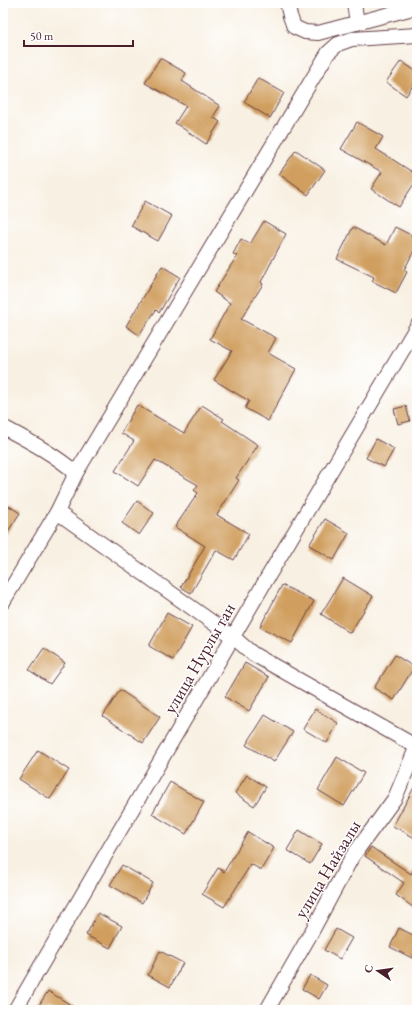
<svg xmlns="http://www.w3.org/2000/svg" width="420" height="1013" font-family="'EB Garamond',serif">
  <rect width="100%" height="100%" fill="#fff"/>
  <filter id="ink" filterUnits="userSpaceOnUse"><feTurbulence type="fractalNoise" baseFrequency=".025" numOctaves="2"/><feDisplacementMap in="SourceGraphic" scale="8" xChannelSelector="R" yChannelSelector="G"/><feConvolveMatrix kernelMatrix="1 2 1 2 8 2 1 2 1" color-interpolation-filters="sRGB"/></filter>
  <filter id="wash" filterUnits="userSpaceOnUse"><feTurbulence type="fractalNoise" baseFrequency=".012" numOctaves="4" result="noise"/><feDisplacementMap in="SourceGraphic" scale="16" xChannelSelector="R" yChannelSelector="G"/><feGaussianBlur stdDeviation="0.9" result="paint"/><feColorMatrix in="noise" values="0 0 0 0 0 0 0 0 0 0 0 0 0 0 0 0 0 1.4 0 .05"/><feComposite in="paint" operator="in"/></filter>
  <g filter="url(#wash)">
    <rect width="100%" height="100%" fill="#f8f0e2"/>
    <g id="blocks">
      <g fill="#d09f5e">
        <path d="M160,58L186,73L182,81L220,106L213,117L220,122L206,144L175,123L186,106L145,83Z"/>
        <path d="M401,61L417,72V79L406,96L386,82Z"/>
        <path d="M258,78L284,93L270,118L244,102Z"/>
        <path d="M357,122L383,137L376,149L417,175V179L399,207L371,189L382,172L341,149Z"/>
        <path d="M296,150L325,170L308,195L279,174Z"/>
        <path d="M145,201L172,216L158,241L131,226Z"/>
        <path d="M264,221L286,234L261,282L263,284L241,319L276,338L268,353L296,369L268,421L245,408L249,401L214,380L232,351L210,339L230,303L214,292L237,256L233,254L241,239L250,244Z"/>
        <path d="M353,227L386,245L395,227L417,238V245L404,270L407,272L396,293L372,281L374,277L337,259Z"/>
        <path d="M162,266L180,277L159,313L156,310L139,335L126,326Z"/>
        <path d="M137,405L184,433L202,405L224,419L222,421L258,445L236,478L239,480L217,515L249,534L234,560L216,550L191,593L181,587L205,546L175,527L198,493L194,490L198,485L155,460L138,486L115,471L134,441L121,433Z"/>
        <path d="M406,406L410,421L398,424L394,409Z"/>
        <path d="M376,439L394,449L384,467L366,458Z"/>
        <path d="M137,501L154,513L139,535L122,523Z"/>
        <path d="M9,506L20,513L3,539V515Z"/>
        <path d="M325,519L349,533L334,560L309,545Z"/>
        <path d="M343,578L373,596L350,633L321,614Z"/>
        <path d="M282,585L314,601L292,643L260,627Z"/>
        <path d="M167,613L192,627L173,660L149,646Z"/>
        <path d="M44,648L65,663L50,684L29,670Z"/>
        <path d="M395,655L414,667L394,700L374,688Z"/>
        <path d="M245,663L269,677L249,711L225,697Z"/>
        <path d="M120,690L160,717L143,743L103,716Z"/>
        <path d="M315,709L338,723L327,743L303,729Z"/>
        <path d="M265,715L293,732L274,762L246,745Z"/>
        <path d="M38,750L69,770L50,799L19,779Z"/>
        <path d="M337,757L364,773L344,806L318,790Z"/>
        <path d="M247,775L266,787L254,806L235,793Z"/>
        <path d="M170,782L204,802L186,834L152,814Z"/>
        <path d="M417,782V839L393,826Z"/>
        <path d="M299,830L322,844L310,864L287,850Z"/>
        <path d="M248,832L274,848L261,870L251,864L224,907L202,894L218,868L224,872Z"/>
        <path d="M371,847L411,874L417,865V910L396,895L404,883L365,856Z"/>
        <path d="M122,865L153,883L142,903L110,885Z"/>
        <path d="M98,913L122,926L110,948L86,935Z"/>
        <path d="M399,928L417,937V948L412,958L390,947Z"/>
        <path d="M336,929L352,938L340,959L324,950Z"/>
        <path d="M160,951L183,963L170,987L148,975Z"/>
        <path d="M310,975L327,985L319,999L302,989Z"/>
        <path d="M48,991L79,1010H36Z"/>
      </g>
    </g>
  </g>
  <g filter="url(#ink)">
    <use href="#blocks" fill-opacity="0" stroke="#643e46" stroke-width="1"/>
    <g fill="none" stroke-linecap="round" stroke-linejoin="round">
      <g stroke="#643e46" stroke-width="16">
        <g id="minor">
          <path d="M287,3L290,16L294,27L305,32L318,33L413,8L417,9"/>
          <path d="M354,3L357,23"/>
          <path d="M3,427C29,441 54,454 76,473"/>
          <path d="M57,512L233,637L253,654L417,747"/>
          <path d="M3,602L57,512L76,473L328,53L338,44L352,39L417,35"/>
          <path d="M15,1010L266,580L417,326"/>
          <path d="M267,1010L311,933L352,857L395,798L417,746"/>
        </g>
      </g>
      <use href="#minor" stroke="#fff" stroke-width="14"/>
    </g>
  </g>
  <g text-anchor="middle" dominant-baseline="central" stroke-width="3" stroke-linejoin="round" paint-order="stroke">
    <g font-size="18" fill="#4a1f2b" stroke="#fff">
      <text transform="translate(199 658) rotate(-60)">улица Нурлы тан</text>
      <text transform="translate(327 869) rotate(-59)">улица Найзалы</text>
    </g>
  </g>
  <rect width="420" height="1013" fill="none" stroke="#fff" stroke-width="16"/>
  <g transform="translate(378 971) rotate(283)" stroke="#ffffff" stroke-width="3" paint-order="stroke">
  <path d="M0-3L7 15L0 10L-7 15Z" fill="#4a1f2b"/>
  <text y="-6" font-size="11" font-weight="bold" text-anchor="middle" fill="#4a1f2b">С</text>
  </g>
  <path d="M24 40v6h109v-6" fill="none" stroke="#4a1f2b" stroke-width="2"/>
  <text x="30" y="40" font-size="12" fill="#4a1f2b" stroke="#ffffff" stroke-width="3" paint-order="stroke">50 m</text>
</svg>
